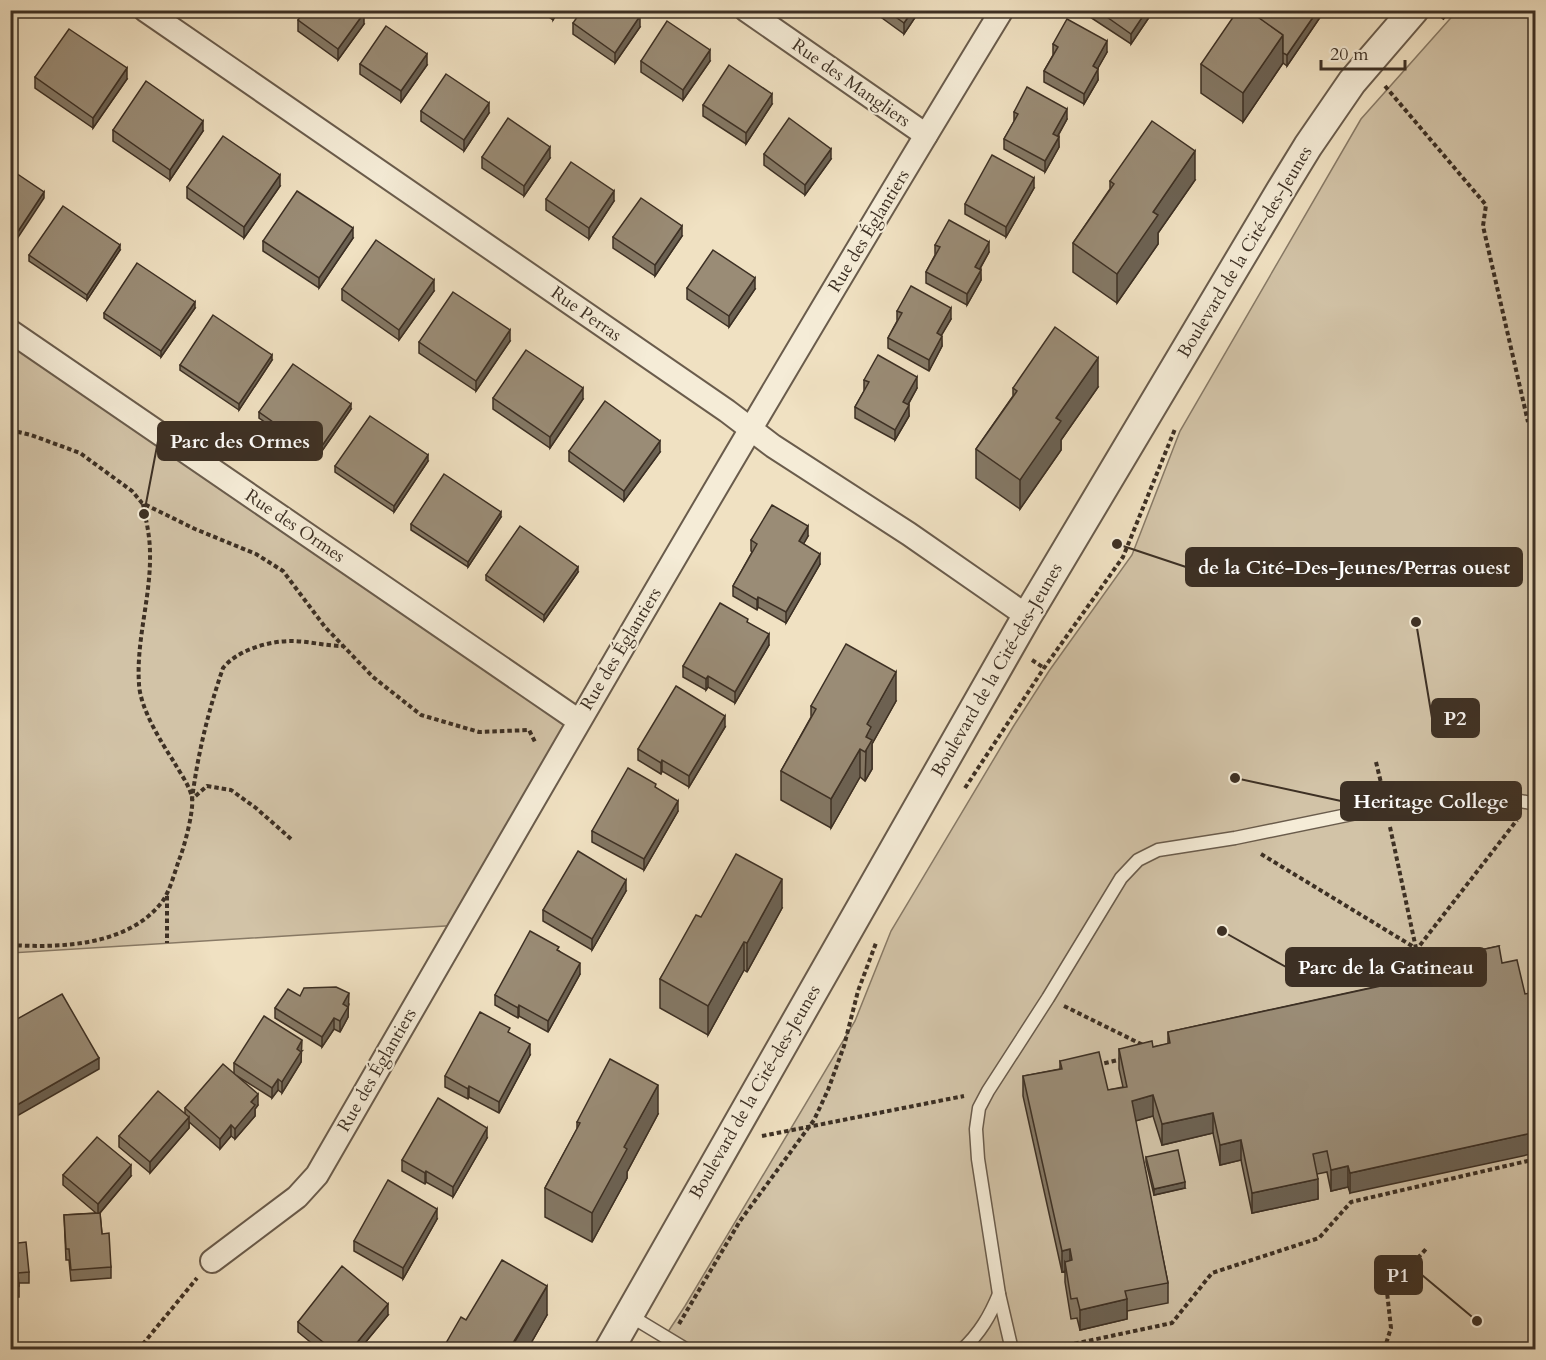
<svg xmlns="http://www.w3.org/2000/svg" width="1546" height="1360" font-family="Cardo,serif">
  <rect width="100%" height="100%" fill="#f0e1c2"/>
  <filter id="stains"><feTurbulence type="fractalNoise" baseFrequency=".00333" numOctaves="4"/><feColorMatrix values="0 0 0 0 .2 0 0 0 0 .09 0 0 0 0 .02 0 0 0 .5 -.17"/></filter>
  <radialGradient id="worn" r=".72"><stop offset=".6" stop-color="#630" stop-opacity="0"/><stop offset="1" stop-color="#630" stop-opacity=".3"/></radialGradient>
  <g fill="#d2c3a7" stroke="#887a66" stroke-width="1.5">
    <path d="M1457,11H1535V1349L656,1350L685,1306L855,1021L891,931L1013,727L1049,671L1132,555L1180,431L1361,119Z"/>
    <path d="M11,331L579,721L461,925L11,953Z"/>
  </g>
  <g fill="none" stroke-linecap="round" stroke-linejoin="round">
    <g stroke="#6a5c4c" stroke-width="15">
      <g id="service">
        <path d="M629,1315L687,1350"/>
        <path d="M962,1350C980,1333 990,1316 999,1294"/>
        <path d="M1012,1350L999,1294L978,1159L976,1129L979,1108L988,1091L1048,998L1121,878L1138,860L1158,850L1235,838L1386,807L1457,795H1489L1536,804"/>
      </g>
    </g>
    <g stroke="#6a5c4c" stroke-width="26">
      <g id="minor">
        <path d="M145,10L727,411L773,446L909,534L1027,616"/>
        <path d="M746,10L926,135"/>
        <path d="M10,331L579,721"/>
        <path d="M212,1261L297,1197L317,1175C542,785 767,395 1002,10"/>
      </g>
    </g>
    <g stroke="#6a5c4c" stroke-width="32">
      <path id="tertiary" d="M609,1350L1027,616L1281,190L1308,146L1352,82L1414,10"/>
    </g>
    <g stroke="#3d3024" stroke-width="4" stroke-dasharray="4.5 3" stroke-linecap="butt">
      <path d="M1442,19L1450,10"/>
      <path d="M1385,86L1486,205L1483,226L1528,422"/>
      <path d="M10,430L31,435L80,453L132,491L142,503L195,529L256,554L283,571L325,627L373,677L421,715L479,732L529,730L535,742"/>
      <path d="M1032,660L1044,668"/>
      <path d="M1376,762L1382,787"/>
      <path d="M965,788L1044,668L1123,557L1175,429"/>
      <path d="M1390,827L1423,981"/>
      <path d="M291,839L256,808L231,790L207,786L192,799C198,753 208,712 223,668C237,650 269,641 291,641C308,641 326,646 343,646"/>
      <path d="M1261,854L1417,949L1517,820"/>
      <path d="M167,896V943"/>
      <path d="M10,945C61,948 128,946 162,902C170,891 174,874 179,860C184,848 194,811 192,798C190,786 180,773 174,762C161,742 140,708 139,684C136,640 151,597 150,553C150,536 146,520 143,504"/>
      <path d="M1064,1006L1143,1045"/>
      <path d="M1097,1065L1122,1059"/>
      <path d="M762,1136L964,1096"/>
      <path d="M679,1324L740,1221L814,1120L828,1090L844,1046L858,991L876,943"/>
      <path d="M138,1350L197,1278"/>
      <path d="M1045,1350L1172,1323L1212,1273L1319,1238L1351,1202L1536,1159"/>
      <path d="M1384,1350L1391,1328L1387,1292L1426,1249"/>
    </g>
    <use href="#service" stroke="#f5ecd7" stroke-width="12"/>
    <use href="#minor" stroke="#f5ecd7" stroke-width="22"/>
    <use href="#tertiary" stroke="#f5ecd7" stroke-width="28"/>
  </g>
  <g fill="#847865" stroke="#3d3024" stroke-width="1.5">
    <path d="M267,10H278L275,16Z"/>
    <path d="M539,10H559L553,20Z"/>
    <path d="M871,10H920L904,34Z"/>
    <path d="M1090,10H1154L1131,44L1090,17Z"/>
    <path d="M1257,10H1325L1287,66L1283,63L1243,122L1201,93V64L1255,15Z"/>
    <path d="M298,20L364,24L338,60L298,31Z"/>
    <path d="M573,23L640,27L615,63L573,34Z"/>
    <path d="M1053,44L1107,52L1097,69L1098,80L1084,104L1044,82V71L1053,55Z"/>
    <path d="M641,61H710L683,100L641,72Z"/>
    <path d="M360,64L427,65L401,102L360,74Z"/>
    <path d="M35,77L127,79L93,128L35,88Z"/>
    <path d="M772,104L746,144L703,116V105Z"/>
    <path d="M421,111L489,113L464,151L421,121Z"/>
    <path d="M1014,112L1067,119L1058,136L1059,147L1045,172L1004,149V139L1014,122Z"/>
    <path d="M113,130L203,131L170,180L113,141Z"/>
    <path d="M764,154L831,159L805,195L764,165Z"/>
    <path d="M482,157L550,158L524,196L482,168Z"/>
    <path d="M1195,180L1158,233V244L1117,303L1073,272V243L1110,189V181Z"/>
    <path d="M280,186L244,238L187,198V187Z"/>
    <path d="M1034,188L1006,237L965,214V204Z"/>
    <path d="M546,199L614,201L589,239L546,210Z"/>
    <path d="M682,236L655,276L613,248V237Z"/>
    <path d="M353,238L319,288L263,251V241Z"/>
    <path d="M935,245L989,252L980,269L981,280L967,305L926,283V272L935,255Z"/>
    <path d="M120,250L87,300L29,261V255Z"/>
    <path d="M687,288L755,289L729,327L687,299Z"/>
    <path d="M342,289L434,291L399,340L342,300Z"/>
    <path d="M195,308L161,357L104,318V313Z"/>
    <path d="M897,311L951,319L941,335L942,346L929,371L888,348V338L897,321Z"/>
    <path d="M510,341L476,391L419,353V342Z"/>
    <path d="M272,360L239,410L180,370V365Z"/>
    <path d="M864,380L917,388L908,405L909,416L895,440L855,418V407L864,391Z"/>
    <path d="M1098,387L1061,440V450L1020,509L976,478V449L1013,396V388Z"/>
    <path d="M493,398L583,399L550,448L493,409Z"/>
    <path d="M351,409L317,458L259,418V412Z"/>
    <path d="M569,451L660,452L624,501L569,461Z"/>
    <path d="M428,461L394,512L335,472V466Z"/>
    <path d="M501,517L468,567L411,530V524Z"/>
    <path d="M808,536L803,544L820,564L786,623L758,607L757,610L733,596V586L752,552L751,551V540Z"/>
    <path d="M578,572L544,621L486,580V575Z"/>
    <path d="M748,623L769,645L735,703L708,687L706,690L683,677V666Z"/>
    <path d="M896,701L872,744V769L865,781L860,777L831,828L781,800V771L811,717V706Z"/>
    <path d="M725,727L689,787L662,771L661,774L638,760V749Z"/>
    <path d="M656,788L678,811L644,870L592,842V831Z"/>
    <path d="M626,891L592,950L543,921V910Z"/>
    <path d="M782,908L747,972L744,970L708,1035L660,1008V979L701,917Z"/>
    <path d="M1499,946L1350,1193L1348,1187L1331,1191L1327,1172L1317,1174L1318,1199L1252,1213L1241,1160L1220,1165L1213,1133L1162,1145L1153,1116L1135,1121L1168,1283V1303L1127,1311V1319L1080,1330L1077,1318L1071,1319L1065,1282V1271L1062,1272L1023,1096V1076L1060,1069V1061L1108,1090L1123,1087L1119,1069V1049L1153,1047L1168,1044V1032L1443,972V958Z"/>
    <path d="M559,951L580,974L548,1032L519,1016L518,1018L495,1005V995Z"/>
    <path d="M300,996L349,1004L348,1007V1017L340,1032L334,1029L322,1047L275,1018V1008Z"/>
    <path d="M302,1051L301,1052V1062L282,1093L278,1090L272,1098L237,1076L258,1105L255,1109V1116L235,1139L231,1136L220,1149L189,1122V1128L150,1173L119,1147V1136L185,1114V1108L234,1073V1063Z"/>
    <path d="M530,1055L499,1113L469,1097L468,1099L445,1087V1076Z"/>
    <path d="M658,1114L627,1172V1178L592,1242L545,1217V1188L577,1129V1122Z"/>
    <path d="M487,1138L453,1197L426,1182L425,1184L402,1171V1160Z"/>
    <path d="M1146,1157L1185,1188L1154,1195L1146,1162Z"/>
    <path d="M63,1175L131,1176L100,1213L102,1234L111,1267V1278L71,1281L69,1260H66L64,1215L96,1213L63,1185Z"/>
    <path d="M437,1219L403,1279L354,1251V1241Z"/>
    <path d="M10,1244L29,1272V1283H19V1297H10Z"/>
    <path d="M388,1315L359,1350H320L298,1332V1322Z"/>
    <path d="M547,1315L527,1350H442L466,1320Z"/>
  </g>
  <g fill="#6c6253" stroke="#3d3024" stroke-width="1.5">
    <path d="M553,10H559L553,20Z"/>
    <path d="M913,10H920L904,34V23Z"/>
    <path d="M1147,10H1154L1131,44V34Z"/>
    <path d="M1318,10H1325L1287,66V55Z"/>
    <path d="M364,13V24L338,60V49Z"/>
    <path d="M640,16V27L615,63V53Z"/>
    <path d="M1283,35V63L1243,122V93Z"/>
    <path d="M1107,41V52L1093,77V66Z"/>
    <path d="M710,50V61L683,100V90Z"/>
    <path d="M427,54V65L401,102V91Z"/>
    <path d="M127,68V79L93,128V118Z"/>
    <path d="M1098,69V80L1084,104V94Z"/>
    <path d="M772,94V104L746,144V133Z"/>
    <path d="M489,103V113L464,151V140Z"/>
    <path d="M1067,109V119L1053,144V134Z"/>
    <path d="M203,121V131L170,180V170Z"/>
    <path d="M1059,137V147L1045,172V161Z"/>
    <path d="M550,147V158L524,196V186Z"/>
    <path d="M831,149V159L805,195V185Z"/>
    <path d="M1195,151V180L1158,233V244L1117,303V274L1153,212Z"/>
    <path d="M280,175V186L244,238V227Z"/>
    <path d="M1034,178V188L1006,237V227Z"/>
    <path d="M614,191V201L589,239V228Z"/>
    <path d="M44,192V198L11,248V242Z"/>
    <path d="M682,226V236L655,276V265Z"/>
    <path d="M353,228V238L319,288V278Z"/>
    <path d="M989,242V252L975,277V267Z"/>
    <path d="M120,245V250L87,300V295Z"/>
    <path d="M981,270V280L967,305V294Z"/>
    <path d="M755,278V289L729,327V316Z"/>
    <path d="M434,280V291L399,340V330Z"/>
    <path d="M195,302V308L161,357V351Z"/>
    <path d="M951,308V319L937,343V333Z"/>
    <path d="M510,330V341L476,391V381Z"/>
    <path d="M942,336V346L929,371V360Z"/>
    <path d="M272,355V360L239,410V404Z"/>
    <path d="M1098,358V387L1061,440V450L1020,509V480L1056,418Z"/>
    <path d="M917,377V388L903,413V402Z"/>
    <path d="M583,388V399L550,448V437Z"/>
    <path d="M351,404V409L317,458V453Z"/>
    <path d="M909,405V416L895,440V430Z"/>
    <path d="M660,441V452L624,501V491Z"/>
    <path d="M428,455V461L394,512V506Z"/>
    <path d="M501,512V517L468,567V562Z"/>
    <path d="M808,526V536L799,552V541Z"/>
    <path d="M820,554V564L786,623V612Z"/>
    <path d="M578,567V572L544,621V615Z"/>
    <path d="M758,597V607L757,610V600Z"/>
    <path d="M769,634V645L735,703V692Z"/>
    <path d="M896,672V701L872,744V769L865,781L867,724Z"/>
    <path d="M708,676V687L706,690V679Z"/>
    <path d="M725,716V727L689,787V776Z"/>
    <path d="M860,749V777L831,828V799Z"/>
    <path d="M662,760V771L661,774V763Z"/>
    <path d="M678,801V811L644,870V859Z"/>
    <path d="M782,879V908L747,972V943Z"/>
    <path d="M626,880V891L592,950V939Z"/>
    <path d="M744,942V970L708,1035V1006Z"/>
    <path d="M580,963V974L548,1032V1021Z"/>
    <path d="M349,993L348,1017L340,1032V1021L343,1004Z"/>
    <path d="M519,1005V1016L518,1018V1008Z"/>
    <path d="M334,1018V1029L322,1047V1037Z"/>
    <path d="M302,1040L301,1062L282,1093V1082L297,1049Z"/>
    <path d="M530,1044V1055L499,1113V1102Z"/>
    <path d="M99,1058V1069L10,1120V1109Z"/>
    <path d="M278,1079V1090L272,1098V1088Z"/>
    <path d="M658,1085V1114L627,1172V1178L592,1242V1213L624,1147Z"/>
    <path d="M469,1086V1097L468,1099V1089Z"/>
    <path d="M258,1094V1105L255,1109V1116L235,1139V1129L251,1102Z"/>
    <path d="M1153,1095V1116L1132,1122V1101Z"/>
    <path d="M1213,1113V1133L1162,1145V1124Z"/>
    <path d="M189,1117V1128L150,1173V1162Z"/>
    <path d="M231,1125V1136L220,1149V1139Z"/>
    <path d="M487,1128V1138L453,1197V1187Z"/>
    <path d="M1536,1132V1153L1350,1193V1173Z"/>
    <path d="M1241,1140V1160L1220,1165V1145Z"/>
    <path d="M131,1165V1176L98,1215V1204Z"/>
    <path d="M1348,1166V1187L1331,1191V1170Z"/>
    <path d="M426,1171V1182L425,1184V1173Z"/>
    <path d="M1318,1179V1199L1252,1213V1193Z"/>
    <path d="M1185,1182V1188L1154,1195V1189Z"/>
    <path d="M437,1209V1219L403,1279V1268Z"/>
    <path d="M1070,1249V1270L1065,1262V1271L1062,1272V1251Z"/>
    <path d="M547,1286V1315L527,1350H510Z"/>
    <path d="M1127,1299V1319L1080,1330V1310Z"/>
    <path d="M388,1304V1315L359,1350H351Z"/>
  </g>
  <g fill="#9a8c76" stroke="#3d3024" stroke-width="1.5">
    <path d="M305,10H360L364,13L338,49L298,20Z"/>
    <path d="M582,10H633L640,16L615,53L573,23Z"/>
    <path d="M886,10H913L904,23Z"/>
    <path d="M1097,10H1147L1131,34Z"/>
    <path d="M1238,10H1249L1283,35L1243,93L1201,64Z"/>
    <path d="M1257,10H1318L1287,55L1283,53V35L1255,15Z"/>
    <path d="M1067,19L1107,41L1093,66L1098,69L1084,94L1044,71L1058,47L1053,44Z"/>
    <path d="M667,21L710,50L683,90L641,61Z"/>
    <path d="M386,26L427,54L401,91L360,64Z"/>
    <path d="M69,29L127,68L93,118L35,77Z"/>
    <path d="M729,65L772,94L746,133L703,105Z"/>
    <path d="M446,74L489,103L464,140L421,111Z"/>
    <path d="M146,81L203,121L170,170L113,130Z"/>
    <path d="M1027,87L1067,109L1053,134L1059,137L1045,161L1004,139L1018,114L1014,112Z"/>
    <path d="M508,118L550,147L524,186L482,157Z"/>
    <path d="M789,118L831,149L805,185L764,154Z"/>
    <path d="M1152,121L1195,151L1153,212L1158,215L1117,274L1073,243L1114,184L1110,181Z"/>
    <path d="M223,136L280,175L244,227L187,187Z"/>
    <path d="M992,155L1034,178L1006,227L965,204Z"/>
    <path d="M571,162L614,191L589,228L546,199Z"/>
    <path d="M10,169L44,192L11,242H10Z"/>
    <path d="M297,191L353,228L319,278L263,241Z"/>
    <path d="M641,198L682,226L655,265L613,237Z"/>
    <path d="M63,206L120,245L87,295L29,255Z"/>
    <path d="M949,220L989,242L975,267L981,270L967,294L926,272L940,247L935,245Z"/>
    <path d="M376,240L434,280L399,330L342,289Z"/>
    <path d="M713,250L755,278L729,316L687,288Z"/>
    <path d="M137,263L195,302L161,351L104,313Z"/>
    <path d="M911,286L951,308L937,333L942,336L929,360L888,338L902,313L897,311Z"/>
    <path d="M453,292L510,330L476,381L419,342Z"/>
    <path d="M213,315L272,355L239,404L180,365Z"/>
    <path d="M1055,327L1098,358L1056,418L1061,421L1020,480L976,449L1017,391L1013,388Z"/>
    <path d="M526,350L583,388L550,437L493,398Z"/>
    <path d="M878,355L917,377L903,402L909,405L895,430L855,407L869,382L864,380Z"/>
    <path d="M293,364L351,404L317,453L259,412Z"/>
    <path d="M605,401L660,441L624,491L569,451Z"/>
    <path d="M370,416L428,455L394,506L335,466Z"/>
    <path d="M444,474L501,512L468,562L411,524Z"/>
    <path d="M772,505L808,526L799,541L820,554L786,612L758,597L757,600L733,586L757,544L751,540Z"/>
    <path d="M520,526L578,567L544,615L486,575Z"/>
    <path d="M720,603L748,619L747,622L769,634L735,692L708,676L706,679L683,666Z"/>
    <path d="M846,644L896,672L867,724L871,727L866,737L872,740L865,752L860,749L831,799L781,771L816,709L811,706Z"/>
    <path d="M676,686L725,716L689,776L662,760L661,763L638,749Z"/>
    <path d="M628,768L656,784L655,787L678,801L644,859L592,831Z"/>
    <path d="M578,851L626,880L592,939L543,910Z"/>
    <path d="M736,854L782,879L747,943L744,942L708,1006L660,979L696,915L701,917Z"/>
    <path d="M530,931L559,947L557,950L580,963L548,1021L519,1005L518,1008L495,995Z"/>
    <path d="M1499,946L1502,963L1517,960L1525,994L1536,992V1132L1350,1173L1348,1166L1331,1170L1327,1151L1313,1154L1318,1179L1252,1193L1241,1140L1220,1145L1213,1113L1162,1124L1153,1095L1132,1101L1168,1283L1125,1291L1127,1299L1080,1310L1077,1298L1071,1299L1065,1262L1072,1260L1070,1249L1062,1251L1023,1076L1062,1069L1060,1061L1099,1052L1108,1090L1127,1087L1119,1049L1152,1041L1153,1047L1170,1043L1168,1032L1446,972L1443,958Z"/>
    <path d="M336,987L349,993L343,1004L348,1007L340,1021L334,1018L322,1037L275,1008L288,989L300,996L304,988Z"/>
    <path d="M62,994L99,1058L10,1109V1023Z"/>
    <path d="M480,1012L510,1028L508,1032L530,1044L499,1102L469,1086L468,1089L445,1076Z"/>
    <path d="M264,1016L302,1040L297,1049L301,1052L282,1082L278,1079L272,1088L234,1063Z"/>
    <path d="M610,1059L658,1085L624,1147L627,1149L592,1213L545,1188L580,1123L577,1122Z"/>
    <path d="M223,1064L258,1094L251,1102L255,1105L235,1129L231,1125L220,1139L185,1108Z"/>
    <path d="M158,1091L189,1117L150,1162L119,1136Z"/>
    <path d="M438,1098L487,1128L453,1187L426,1171L425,1173L402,1160Z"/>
    <path d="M97,1137L131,1165L98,1204L63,1175Z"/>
    <path d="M1178,1150L1185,1182L1154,1189L1146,1157Z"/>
    <path d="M388,1180L437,1209L403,1268L354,1241Z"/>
    <path d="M100,1213L102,1234L109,1233L111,1267L71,1270L69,1249H66L64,1215Z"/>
    <path d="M26,1242L29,1272L18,1273L19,1286L10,1287V1244Z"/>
    <path d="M502,1260L547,1286L510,1348L505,1345L502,1350H442L461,1317L466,1320Z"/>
    <path d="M342,1266L388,1304L351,1350H333L298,1322Z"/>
    <path d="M272,1343L276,1350H261Z"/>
  </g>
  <g text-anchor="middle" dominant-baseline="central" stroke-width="4.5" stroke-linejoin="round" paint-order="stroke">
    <g font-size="18" fill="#3d3024" stroke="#f5ecd7">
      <text transform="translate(851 83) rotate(35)">Rue des Mangliers</text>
      <text transform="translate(869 231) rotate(-59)">Rue des Églantiers</text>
      <text transform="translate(1245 252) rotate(-59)">Boulevard de la Cité-des-Jeunes</text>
      <text transform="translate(586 314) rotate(35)">Rue Perras</text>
      <text transform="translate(295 526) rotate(34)">Rue des Ormes</text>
      <text transform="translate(621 649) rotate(-59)">Rue des Églantiers</text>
      <text transform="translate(997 670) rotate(-60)">Boulevard de la Cité-des-Jeunes</text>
      <text transform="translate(377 1070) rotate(-60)">Rue des Églantiers</text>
      <text transform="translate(755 1092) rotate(-60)">Boulevard de la Cité-des-Jeunes</text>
    </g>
  </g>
  <path fill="none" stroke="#3d3024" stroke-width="2" d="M144 514L158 441M1117 544L1186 567M1416 622L1432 718M1235 778L1341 801M1222 931L1286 967M1477 1321L1422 1275"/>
  <g fill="#3d3024" stroke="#f5ecd7" stroke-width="2">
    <circle cx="144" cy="514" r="6"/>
    <circle cx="1117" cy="544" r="6"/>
    <circle cx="1416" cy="622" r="6"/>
    <circle cx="1235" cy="778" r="6"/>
    <circle cx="1222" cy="931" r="6"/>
    <circle cx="1477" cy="1321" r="6"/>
  </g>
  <g fill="#3d3024" stroke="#3d3024" stroke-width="2">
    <rect x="158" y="422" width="164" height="38" rx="6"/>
    <rect x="1186" y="548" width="336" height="38" rx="6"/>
    <rect x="1432" y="699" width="47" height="38" rx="6"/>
    <rect x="1341" y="782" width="180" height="38" rx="6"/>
    <rect x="1286" y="948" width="200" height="38" rx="6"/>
    <rect x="1375" y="1256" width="47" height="38" rx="6"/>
  </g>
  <g font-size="20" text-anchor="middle" font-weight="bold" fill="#fff">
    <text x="240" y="448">Parc des Ormes</text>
    <text x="1354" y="574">de la Cité-Des-Jeunes/Perras ouest</text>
    <text x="1455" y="725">P2</text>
    <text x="1431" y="808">Heritage College</text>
    <text x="1386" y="974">Parc de la Gatineau</text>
    <text x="1398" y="1282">P1</text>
  </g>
  <rect width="1546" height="1360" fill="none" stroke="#f0e1c2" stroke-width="36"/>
  <rect x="12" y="12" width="1522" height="1336" fill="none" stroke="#3d3024" stroke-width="3"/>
  <rect x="18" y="18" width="1510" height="1324" fill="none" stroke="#3d3024" stroke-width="1.5"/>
  <path d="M1321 60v9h84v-9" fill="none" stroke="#3d3024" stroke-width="3"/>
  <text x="1330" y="60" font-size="18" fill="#3d3024" stroke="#f5ecd7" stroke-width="4.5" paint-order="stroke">20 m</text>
  <rect width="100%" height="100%" filter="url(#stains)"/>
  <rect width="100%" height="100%" fill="url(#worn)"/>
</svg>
